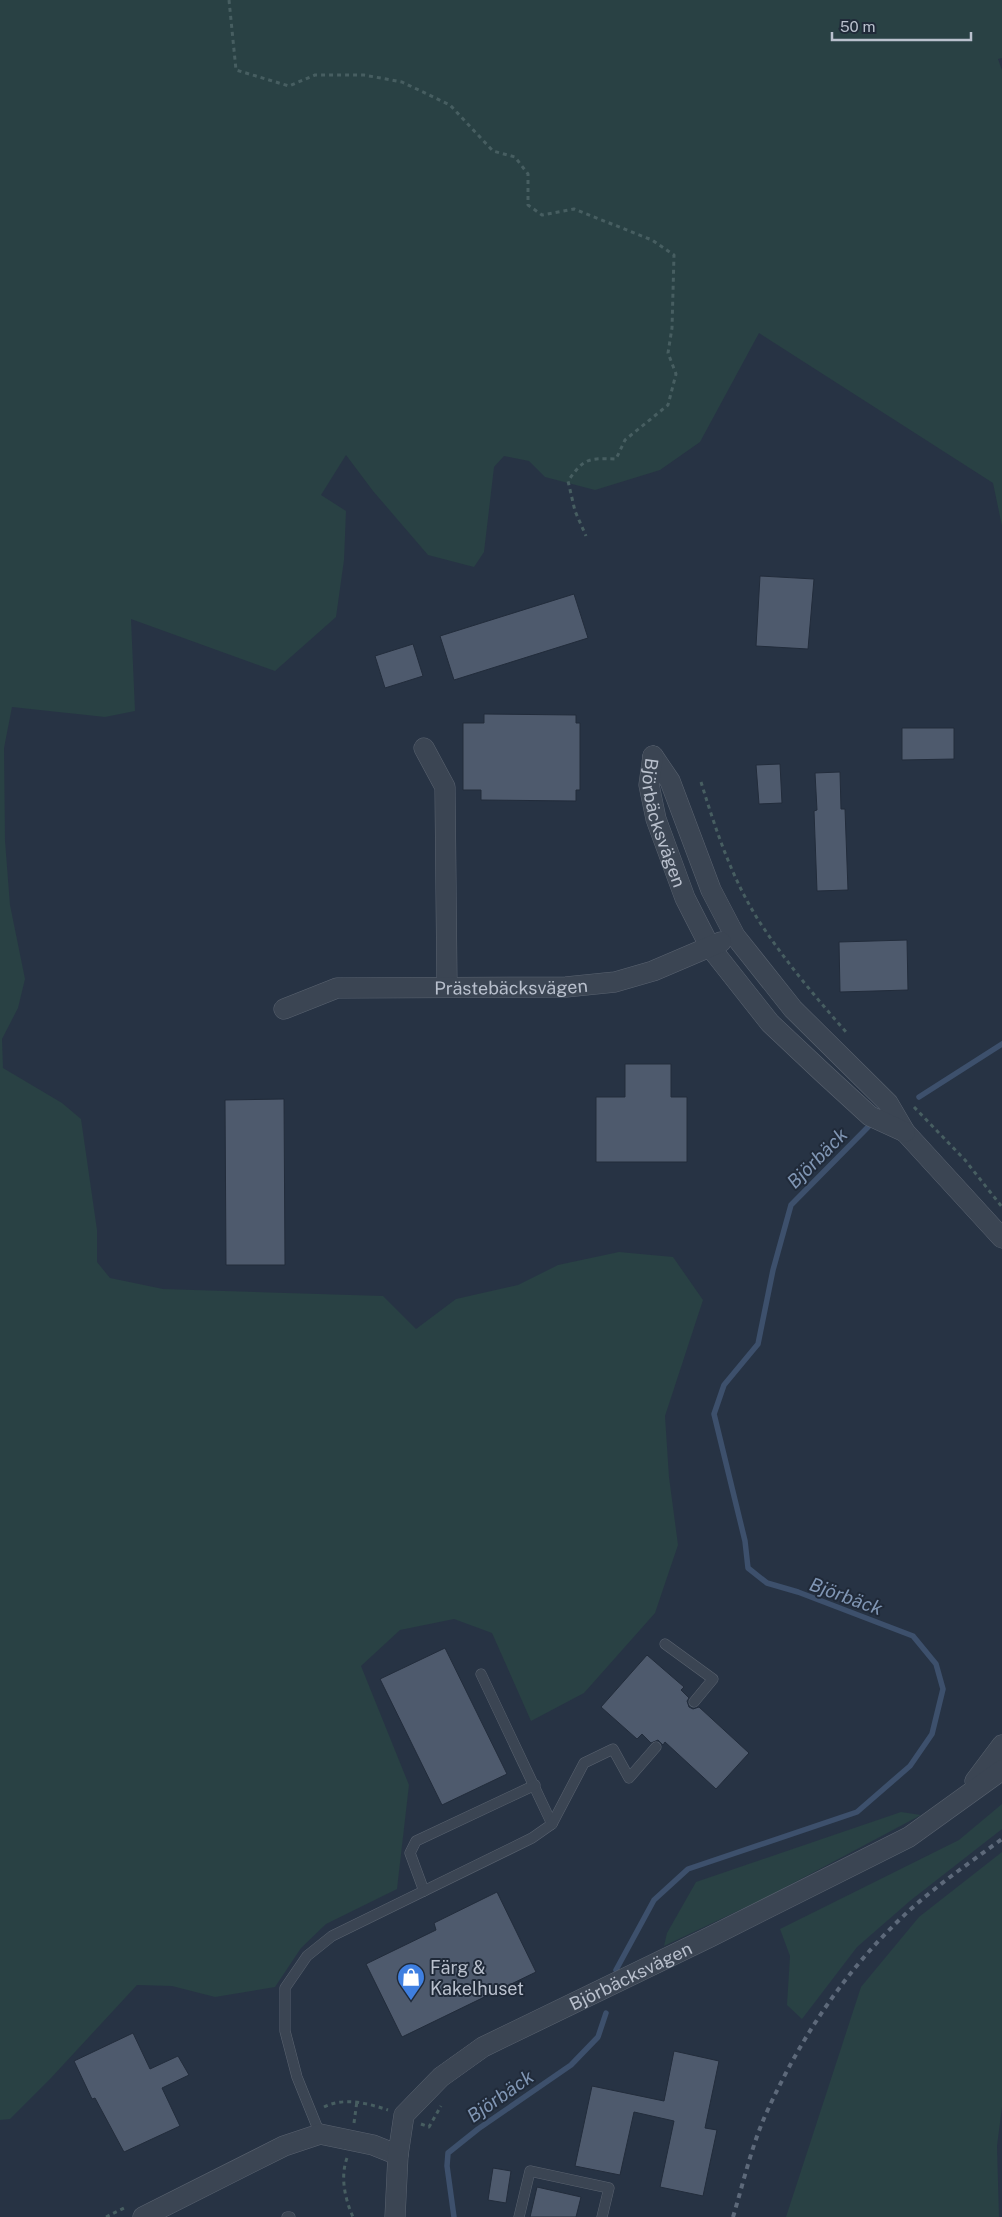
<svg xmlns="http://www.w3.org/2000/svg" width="1002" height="2217" font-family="'Public Sans',sans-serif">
  <rect width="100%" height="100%" fill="#273344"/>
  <g fill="#294144">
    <path d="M0,0H1002V58L998,59L1002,70V526L993,483L759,333L700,442L660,470L595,490L545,477L529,461L504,456L494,467L484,552L474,567L428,555L373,491L346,455L321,495L346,511L344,560L336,617L275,671L131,619L135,711L105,717L12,707L4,748L5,841L10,905L25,979L18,1008L2,1039L3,1068L62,1103L81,1119L97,1230V1262L110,1278L163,1289L383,1296L416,1329L456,1299L518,1285L558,1265L619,1252L673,1257L703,1300L665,1416L669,1477L678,1545L655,1613L584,1693L531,1721L492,1633L454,1619L400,1630L361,1666L409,1785L397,1889L326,1924L301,1948L275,1987L215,1997L172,1986L137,1985L51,2078L10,2119L0,2120Z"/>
    <path d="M1002,1804V1829L911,1900L857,1947L802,2019L787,2005L790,1956L780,1929L959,1840Z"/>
    <path d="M901,1812L921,1815L769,1896L664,1946L667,1933L696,1882Z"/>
    <path d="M1002,1852V2107L997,2146L999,2217H786L861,1987L919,1917Z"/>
  </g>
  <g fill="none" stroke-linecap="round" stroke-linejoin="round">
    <g stroke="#3d506c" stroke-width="5.5">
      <path d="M919,1097L1002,1044"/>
      <path d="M616,1970L654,1900L688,1869L857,1812L910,1766L932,1734L943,1689L936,1664L913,1636L798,1592L767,1583L748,1568L745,1541L714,1414L724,1385L758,1344L773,1270L791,1205L868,1127"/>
      <path d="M454,2217L447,2166L448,2153L478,2129L571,2065L598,2037L606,2013"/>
    </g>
  </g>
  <g fill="#4e5a6d" stroke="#222c3b">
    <path d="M760,576L814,579L808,649L756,646Z"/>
    <path d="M574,594L588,638L454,680L440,636Z"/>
    <path d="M413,644L423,676L385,688L375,656Z"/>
    <path d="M484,714L576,715V723H580V790H576V801L481,800V790H463V723H484Z"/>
    <path d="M902,728H954V759L902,760Z"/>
    <path d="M780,764L782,803L759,804L756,765Z"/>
    <path d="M840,772L841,809H845L848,890L817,891L814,811L817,810L815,773Z"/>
    <path d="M907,940L908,990L840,992L839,942Z"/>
    <path d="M625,1064H671V1097H687V1162H596V1097H625Z"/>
    <path d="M284,1099L285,1265H226L225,1100Z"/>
    <path d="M445,1648L507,1774L442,1805L380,1679Z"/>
    <path d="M647,1655L684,1687L681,1690L689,1698L687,1701L689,1707L693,1709L699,1707L749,1753L716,1789L665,1742L663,1745L658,1740L651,1743L642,1734L637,1739L601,1707Z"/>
    <path d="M497,1892L536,1972L402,2037L366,1964L436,1930L434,1923Z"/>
    <path d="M133,2033L150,2069L178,2056L189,2075L162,2088L180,2126L124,2152L95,2098L92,2099L74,2061Z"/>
    <path d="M674,2051L719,2061L705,2128L717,2130L703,2196L660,2187L674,2121L634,2112L620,2175L575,2166L592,2086L664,2101Z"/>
    <path d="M493,2168L511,2171L506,2203L488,2200Z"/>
    <path d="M537,2187L581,2197L576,2217H530Z"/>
  </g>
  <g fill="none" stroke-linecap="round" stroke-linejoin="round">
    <g stroke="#5a6370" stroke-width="11">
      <g id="lane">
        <path d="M665,1644L713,1679L694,1702"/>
        <path d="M481,1674L552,1824"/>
        <path d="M424,1891L410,1853L416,1841L535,1785"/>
        <path d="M320,2134L297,2077L285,2031V1988L307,1956L332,1936L532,1838L552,1824L584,1763L613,1749L629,1778L656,1747"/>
        <path d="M287,2217H290"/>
        <path d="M519,2217L530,2171L609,2188L602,2217"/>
      </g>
    </g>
    <g stroke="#5a6370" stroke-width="21">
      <g id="street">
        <path d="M424,748L445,787L447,987"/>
        <path d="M653,756L670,781L711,890L735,936L793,1009L888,1103L905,1132L1002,1238"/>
        <path id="s1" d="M653,756L649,785L656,819L685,898L710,947L770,1023L822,1072L870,1116L905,1132"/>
        <path id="s2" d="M284,1009L337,988L566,987L615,982L653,971L721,942"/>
        <path d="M975,1781L1002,1745"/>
        <path d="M143,2217L284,2146L320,2134L373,2145L398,2155"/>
        <path id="s3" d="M395,2217L398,2155L404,2115L441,2077L483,2047L710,1937L909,1837L1002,1770"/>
      </g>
    </g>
    <g stroke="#475e61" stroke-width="3" stroke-dasharray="4 4" stroke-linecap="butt">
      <path d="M229,0L236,70L289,86L315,75H364L402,82L450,105L493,151L515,157L528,174V205L542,215L574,209L652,240L674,255L672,328L668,353L676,374L668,405L625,440L616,459C588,458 584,458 568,481L575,511L586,536"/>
      <path d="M701,782C717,834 735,888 767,933C791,968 818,1000 846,1032"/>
      <path d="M914,1107L965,1160L1002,1207"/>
      <path d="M324,2107C344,2097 367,2103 388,2110"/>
      <path d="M354,2123L357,2101"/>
      <path d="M421,2124L429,2127L441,2106"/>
      <path d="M347,2158C340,2177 345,2199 353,2217"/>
      <path d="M106,2217L126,2207"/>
    </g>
    <use href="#lane" stroke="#3b4553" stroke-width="10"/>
    <use href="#street" stroke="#3b4553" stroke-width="20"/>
    <path stroke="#5d697a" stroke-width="4" stroke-dasharray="5 5" stroke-linecap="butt" d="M733,2217C743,2184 751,2148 765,2116C801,2036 847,1967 912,1908C940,1883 972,1861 1002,1839"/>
  </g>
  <defs>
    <g id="shop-pin" transform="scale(1.4375)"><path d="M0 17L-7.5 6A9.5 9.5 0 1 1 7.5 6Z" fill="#3f7fe0" stroke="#202a39"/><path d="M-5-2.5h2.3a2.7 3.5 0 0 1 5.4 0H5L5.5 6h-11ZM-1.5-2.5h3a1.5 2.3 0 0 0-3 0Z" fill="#fff"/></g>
  </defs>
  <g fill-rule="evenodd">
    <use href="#shop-pin" x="411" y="1977"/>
  </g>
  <g text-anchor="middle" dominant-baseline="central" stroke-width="4" stroke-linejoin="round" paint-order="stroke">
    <g font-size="18" fill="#b9c0cd" stroke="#202a39">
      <text stroke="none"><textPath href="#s1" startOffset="69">Björbäcksvägen</textPath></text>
      <text stroke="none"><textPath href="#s2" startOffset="231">Prästebäcksvägen</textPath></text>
      <text stroke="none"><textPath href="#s3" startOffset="371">Björbäcksvägen</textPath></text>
    </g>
    <g font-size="18" fill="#b9c0cd" stroke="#202a39" text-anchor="start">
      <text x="430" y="1967">Färg &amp;<tspan x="430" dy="21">Kakelhuset</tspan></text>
    </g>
    <g font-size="19" font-style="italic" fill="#8096b4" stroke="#202a39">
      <text transform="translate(817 1158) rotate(-45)">Björbäck</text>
      <text transform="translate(846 1596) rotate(20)">Björbäck</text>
      <text transform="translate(500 2096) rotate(-35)">Björbäck</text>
    </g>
  </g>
  <path d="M832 32v8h139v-8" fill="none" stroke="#b9c0cd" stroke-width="2.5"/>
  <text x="840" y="32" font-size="15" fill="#b9c0cd" stroke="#202a39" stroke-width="4" paint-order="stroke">50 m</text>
</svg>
